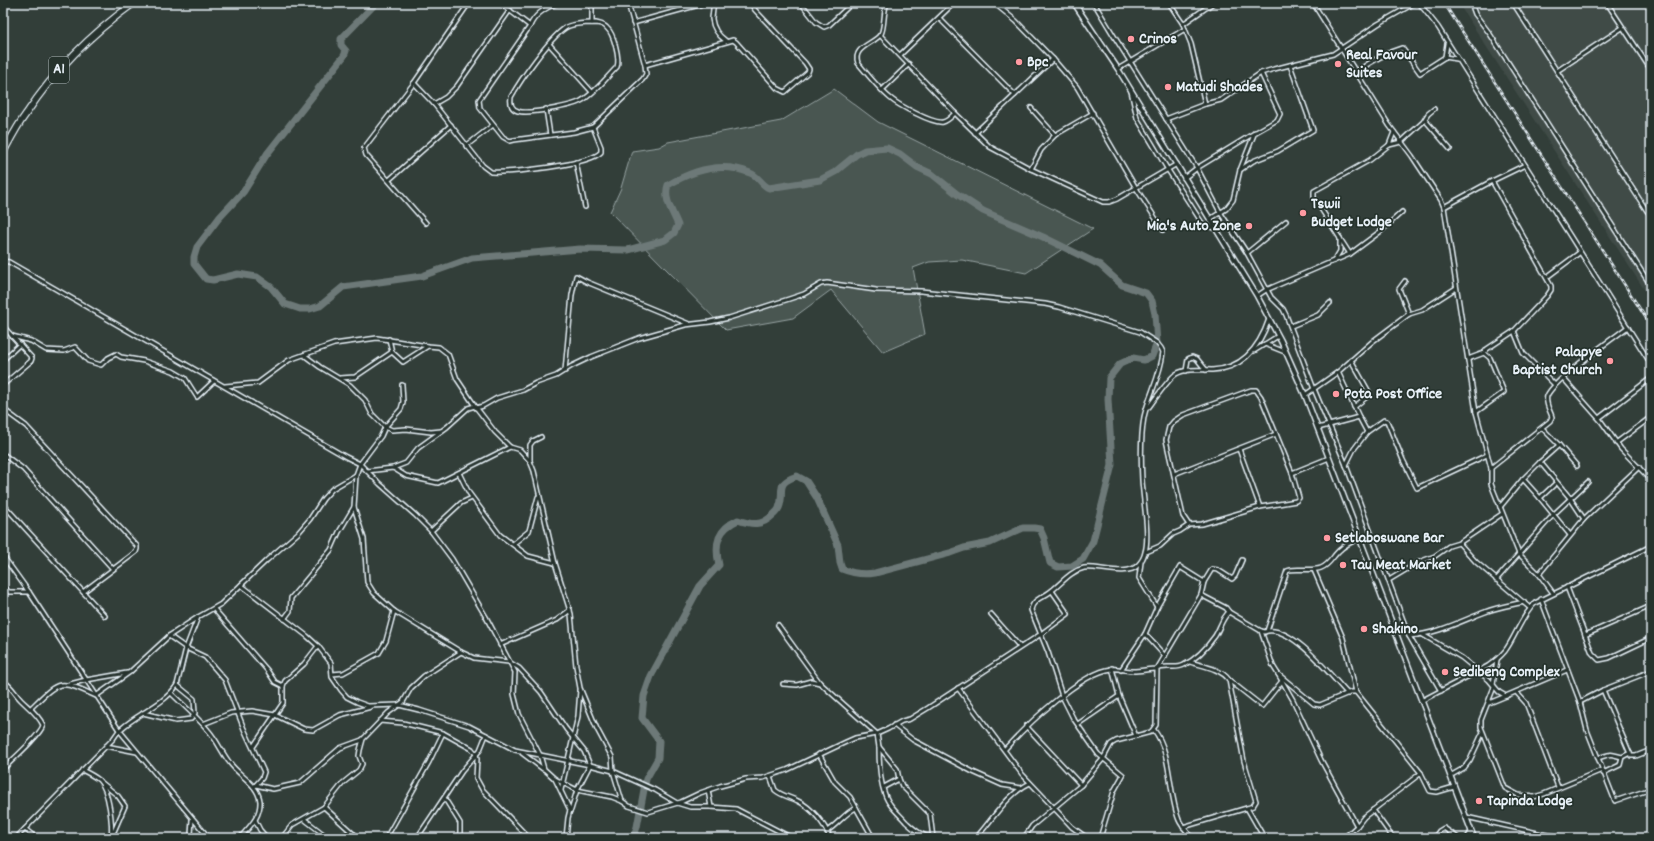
<svg xmlns="http://www.w3.org/2000/svg" width="1654" height="841" font-family="Dekko,sans-serif">
  <rect width="100%" height="100%" fill="#323e39"/>
  <filter id="ink" filterUnits="userSpaceOnUse"><feTurbulence type="fractalNoise" baseFrequency=".025" numOctaves="2"/><feDisplacementMap in="SourceGraphic" scale="8" xChannelSelector="R" yChannelSelector="G"/><feConvolveMatrix kernelMatrix="1 2 1 2 8 2 1 2 1" color-interpolation-filters="sRGB"/></filter>
  <g filter="url(#ink)">
    <path fill="#3f4b46" d="M1458,3H1651V300Z"/>
    <path fill="#495651" stroke="#98a4a4" d="M834,89L878,122L1093,229L1026,273L962,260L929,262L913,268L925,334L883,352L831,290L793,318L726,330L610,212L621,188L632,151L659,147L668,142L781,121Z"/>
    <g fill="none" stroke-linecap="round" stroke-linejoin="round">
      <path stroke="#6d7978" stroke-width="7" d="M376,3L341,39V45L346,51L344,56L267,154L244,191L219,218L197,247L194,257V264L206,279L213,280L238,274L257,277L271,287L285,304L300,309H310L320,306L343,287L422,276L472,258L580,249L628,250L665,240L674,233L678,225C673,212 663,199 668,185C693,170 722,161 750,173C759,176 761,185 769,188L820,180L835,172L857,154L865,150L887,148L900,154L917,167L932,174L957,194L983,211L1043,237L1100,265L1122,285L1146,293L1152,301L1155,314L1157,343L1152,356L1144,360L1133,358L1120,364L1109,378L1108,399L1112,465L1093,541L1083,559L1072,566L1058,567L1050,563L1044,538L1040,529L1034,528H1023L990,543L964,548L950,553L875,573C863,575 854,574 842,569L840,563L838,545L817,498L806,481L797,476C773,484 786,491 779,508C778,511 775,513 773,515C762,526 752,525 738,520C718,529 714,543 719,565L700,586L651,676L644,696L642,718L659,741L658,758L646,779L637,827L633,838"/>
      <g stroke="#e8f1f8" stroke-width="6">
        <g id="street">
          <path d="M500,3L530,26"/>
          <path d="M558,3C547,7 535,14 530,26L479,100L480,108L503,137L510,141L514,140L574,132L593,127L643,79L646,74L645,65L628,3"/>
          <path d="M713,3C714,9 712,14 712,19C713,28 719,36 726,41"/>
          <path d="M801,3L816,22L824,27L829,25L848,7V3"/>
          <path d="M887,3C883,12 885,26 881,34C874,44 852,47 858,63C868,75 878,88 890,98C898,105 933,124 943,122C948,121 951,117 955,113"/>
          <path d="M994,3L1016,21L1053,59L1077,87L1136,188L1163,230"/>
          <path d="M1094,3L1114,36L1197,168L1220,212L1247,253L1271,297L1283,309L1286,315L1314,389L1346,465L1409,636L1441,691"/>
          <path d="M1169,3L1183,24L1191,44L1205,104"/>
          <path d="M1313,3L1389,125L1412,156L1441,200L1444,207L1476,412L1491,468V484L1519,554L1539,574L1553,593"/>
          <path d="M1419,3L1438,27L1651,364"/>
          <path d="M1471,3L1475,14L1490,34L1651,286"/>
          <path d="M1513,3L1647,211L1651,215"/>
          <path d="M1607,3L1651,70"/>
          <path d="M939,18L1015,95"/>
          <path d="M592,23V3"/>
          <path d="M596,23C601,24 604,24 607,28C614,34 620,59 617,67C606,78 595,93 581,101C572,106 527,115 518,111C511,109 510,103 511,97C521,79 549,39 565,28C572,23 588,23 596,23Z"/>
          <path d="M633,23L706,3"/>
          <path d="M1183,24L1213,3"/>
          <path d="M880,35L955,113L990,147L1031,169L1103,202H1109L1117,199L1177,164"/>
          <path d="M549,44L592,92"/>
          <path d="M900,55L954,3"/>
          <path d="M1445,57L1447,44"/>
          <path d="M645,65L733,40L736,42L777,88L785,92L808,72L809,69L805,63L755,10L751,3"/>
          <path d="M1118,69L1185,29"/>
          <path d="M1557,71L1622,28"/>
          <path d="M1356,72C1370,62 1385,53 1402,48L1420,73L1445,57L1457,59"/>
          <path d="M414,83L434,104L483,166L491,172C510,173 590,165 601,152V147L593,127"/>
          <path d="M882,90L909,64"/>
          <path d="M1131,91L1137,118L1168,170L1204,226L1216,228"/>
          <path d="M434,104L446,97L457,86L510,10"/>
          <path d="M1031,108L1055,135"/>
          <path d="M546,109L550,135"/>
          <path d="M1166,119L1205,104L1221,100L1261,73L1274,69L1333,54L1378,24L1415,3"/>
          <path d="M1425,120L1450,149"/>
          <path d="M975,133L1053,59"/>
          <path d="M1389,145L1394,132"/>
          <path d="M466,146L493,125"/>
          <path d="M576,162L585,207"/>
          <path d="M1031,169L1041,150L1055,135L1093,113"/>
          <path d="M1240,170L1253,161L1278,151L1313,130L1290,65"/>
          <path d="M1184,178L1197,168L1256,132L1277,120L1280,114L1261,73"/>
          <path d="M389,180L451,125"/>
          <path d="M1492,181L1525,165"/>
          <path d="M1444,207L1492,181L1551,286V290L1547,296L1514,331L1487,349L1484,353L1468,359"/>
          <path d="M1210,219L1226,209L1233,200L1240,170L1255,132"/>
          <path d="M426,223L366,155L364,148L414,83L469,3"/>
          <path d="M1247,253L1286,221"/>
          <path d="M1350,254L1314,198V191L1370,160L1389,145L1401,142L1423,122L1428,114L1434,109"/>
          <path d="M3,261L9,262L346,457L360,464L380,484L415,515L431,531L452,559L486,617L515,672L514,694L519,714L540,755L544,769L555,779L570,810L568,818L566,838"/>
          <path d="M1334,261L1340,251V238"/>
          <path d="M1547,277L1579,253"/>
          <path d="M1405,281L1399,289L1409,314"/>
          <path d="M1257,296L1266,290L1350,254L1381,231L1402,212"/>
          <path d="M3,326L32,358L31,361L3,385"/>
          <path d="M1291,326L1318,315L1330,303"/>
          <path d="M1514,331L1523,353L1555,385"/>
          <path d="M12,336L31,341L46,350L64,351L75,347L88,361L101,365L108,358L116,354L121,357L144,361L173,371L185,378L197,397L214,381"/>
          <path d="M389,339L392,352L403,362L428,346"/>
          <path d="M1265,344L1285,352"/>
          <path d="M1254,351L1278,336"/>
          <path d="M304,355L320,367L350,385L365,400L372,414L385,427L392,430L406,429L431,432L441,431"/>
          <path d="M3,360L20,344"/>
          <path d="M1351,360L1369,392L1368,396L1354,407"/>
          <path d="M565,371L572,295L576,276L587,282L689,324"/>
          <path d="M1186,371L1188,359L1192,357L1197,359L1206,370"/>
          <path d="M1338,372L1359,417L1367,432L1384,420L1387,421L1403,460L1417,488L1487,455"/>
          <path d="M340,378L355,377L392,352"/>
          <path d="M1563,378L1601,421L1621,449L1651,480"/>
          <path d="M225,386L258,383L289,360L334,344L377,338L428,346L439,347L448,354L457,379L475,406L495,432L510,447L520,450L530,461L534,471L555,563L571,614L576,666L580,688L597,729L612,757L613,771L622,801L629,806L648,812L681,802L700,793L720,786L746,779L763,778L787,770L846,742L855,738L877,734L888,729L902,721L910,719L928,708L1041,634L1068,614L1052,591"/>
          <path d="M1305,395L1338,372L1373,341L1409,314L1422,310L1456,288"/>
          <path d="M1149,407C1154,400 1171,377 1176,374C1186,368 1201,370 1212,370C1243,369 1260,346 1269,319"/>
          <path d="M476,408L483,406L497,398L523,390L536,383L556,376L572,366L591,357L639,338L685,325L710,322L729,318L789,299L804,294L821,284L827,283L876,290L921,291L1045,304L1059,307L1140,332L1157,343L1161,348L1163,352C1161,375 1149,395 1144,417C1141,435 1141,461 1142,480C1143,499 1150,536 1145,552C1144,557 1141,562 1138,565C1128,577 1098,566 1084,568C1070,571 1061,584 1050,592C1042,598 1033,599 1031,610L1048,652L1062,696L1073,718L1098,754L1123,775L1114,791L1100,838"/>
          <path d="M3,409L26,426L137,546V549L136,552L83,592"/>
          <path d="M1476,412L1504,392L1490,358L1484,353"/>
          <path d="M1599,418L1651,378"/>
          <path d="M1318,428L1359,417"/>
          <path d="M1542,428L1559,445L1540,462L1570,498L1584,519"/>
          <path d="M1616,443L1651,417"/>
          <path d="M1559,445L1577,466"/>
          <path d="M1239,449L1260,507"/>
          <path d="M3,454L23,469L113,569"/>
          <path d="M530,461V445L533,441L541,437"/>
          <path d="M1346,465L1354,449L1367,432"/>
          <path d="M393,468L406,463L418,448L447,427L468,408L475,406"/>
          <path d="M1491,468L1550,421L1552,417C1550,410 1545,404 1547,396C1553,380 1612,339 1628,327"/>
          <path d="M367,471L393,468L406,476L438,483L510,447"/>
          <path d="M459,473L469,493L500,535L528,556L555,563"/>
          <path d="M1292,473L1329,458"/>
          <path d="M1174,474L1276,434"/>
          <path d="M356,475L354,507L364,539L367,582L374,593L394,611L461,652L474,658L509,662L519,668L541,692L566,729L584,751L590,765L577,790L571,810"/>
          <path d="M1523,479L1540,498"/>
          <path d="M1556,483L1540,498L1570,535"/>
          <path d="M3,504L105,616"/>
          <path d="M1500,507L1523,479L1540,462"/>
          <path d="M431,531L461,503L472,498"/>
          <path d="M1459,543L1476,562L1530,608"/>
          <path d="M513,544L529,531L538,497"/>
          <path d="M1146,552L1160,546L1173,534L1180,531L1189,525L1202,524L1260,507L1296,501L1299,498L1292,473L1261,397L1256,390H1251L1183,415L1174,421L1169,427L1166,440L1183,516L1189,525"/>
          <path d="M3,556L29,592L119,730L209,838"/>
          <path d="M1141,562L1139,578L1157,607"/>
          <path d="M1314,570L1343,638L1356,692L1421,773L1430,791L1437,792L1454,787"/>
          <path d="M1539,574L1584,519L1639,467"/>
          <path d="M1389,580L1419,562L1435,556L1449,546L1459,543L1502,514"/>
          <path d="M1496,580L1554,514L1588,482"/>
          <path d="M241,585L307,636L318,646L331,663L332,677L341,690L347,697L357,702L368,706L399,705L419,710L469,726L515,750L590,765L613,771L655,790L677,803L690,807H711L736,809L792,838"/>
          <path d="M3,587L9,592H29"/>
          <path d="M1567,587L1592,653L1599,660L1609,658L1651,638"/>
          <path d="M1201,595L1226,608L1229,612"/>
          <path d="M1541,599L1580,702L1587,730L1615,801L1651,789"/>
          <path d="M214,609L267,670L275,682L283,686"/>
          <path d="M991,614L1020,647"/>
          <path d="M284,619L290,611L291,598L331,550L339,532L354,507"/>
          <path d="M778,625L820,683L877,734L879,747L897,769L899,779L902,786L930,814L933,838"/>
          <path d="M1261,631L1273,666L1278,674L1314,704L1320,705L1351,692H1356"/>
          <path d="M1267,631C1293,626 1331,676 1348,694"/>
          <path d="M1145,634L1165,656"/>
          <path d="M1423,635L1462,658L1489,680L1499,692L1506,696L1567,670"/>
          <path d="M1585,635L1651,606"/>
          <path d="M169,636L186,648L205,657L225,680L244,729L264,772L262,778L254,787"/>
          <path d="M1409,636C1437,634 1459,622 1485,612C1497,607 1511,605 1524,602"/>
          <path d="M500,645L557,620L570,610"/>
          <path d="M1112,668L1119,696L1136,736"/>
          <path d="M1121,670L1145,634L1157,607L1180,567L1204,582"/>
          <path d="M332,674L343,673L379,653L386,641L394,611"/>
          <path d="M1278,674L1293,700L1321,760L1357,826"/>
          <path d="M1229,680L1262,706L1282,681"/>
          <path d="M3,681C11,685 15,694 21,700C29,708 38,714 43,725C41,735 11,761 3,769"/>
          <path d="M70,684L86,680L127,673"/>
          <path d="M783,684L797,685L811,681L820,683"/>
          <path d="M1493,684L1497,660"/>
          <path d="M1494,687L1481,720V727L1505,788L1518,795L1534,797L1544,794L1602,770"/>
          <path d="M958,688L1022,774L1072,827L1087,838"/>
          <path d="M1603,690L1631,756H1636L1651,750"/>
          <path d="M171,693C183,705 197,717 208,730C217,740 222,753 230,763C239,776 258,784 260,801C261,817 249,827 240,838"/>
          <path d="M1517,693L1526,703L1558,787"/>
          <path d="M1421,701L1488,666C1494,662 1500,657 1505,651C1516,636 1521,617 1535,603L1651,546"/>
          <path d="M1580,702L1603,690L1651,671"/>
          <path d="M1489,703L1506,696"/>
          <path d="M31,708C59,680 59,679 96,696L130,672L169,636L198,617L221,604L267,560L298,533L310,519L323,499L332,489L356,475L360,464L381,436L385,427L401,409L403,402L402,385"/>
          <path d="M143,713L176,721L191,719L195,713L194,699L177,685"/>
          <path d="M380,721L403,723L443,733L472,749L476,754L477,759L476,778L482,789L529,838"/>
          <path d="M203,724L231,713L252,711L275,715L304,729L313,730L340,715L371,707"/>
          <path d="M1078,724L1119,696"/>
          <path d="M894,725L913,740L973,772L1002,785L1021,788"/>
          <path d="M1026,726L1081,785"/>
          <path d="M1154,730C1172,753 1168,793 1179,820C1182,827 1188,832 1192,838"/>
          <path d="M106,746L137,752"/>
          <path d="M253,747L283,703V686L285,681L304,664L318,646"/>
          <path d="M879,747C879,763 880,791 890,804C894,810 901,816 906,822C914,829 921,836 932,837"/>
          <path d="M1005,749C1026,726 1081,672 1112,669C1118,668 1126,671 1133,671C1141,671 1149,669 1157,669L1201,595L1204,582L1212,569L1218,570L1232,579L1235,576L1242,560"/>
          <path d="M522,753L543,769"/>
          <path d="M819,754L835,782L850,797L873,838"/>
          <path d="M1598,758C1611,754 1608,753 1622,757L1630,753"/>
          <path d="M82,770C88,773 94,776 99,780C109,790 113,825 111,838"/>
          <path d="M1603,773L1620,765L1622,757"/>
          <path d="M770,776L775,790C782,796 790,797 798,801C811,807 825,824 830,838"/>
          <path d="M1450,776L1464,768L1470,760L1482,734"/>
          <path d="M555,779L577,790L612,797L622,801"/>
          <path d="M102,783L118,796L125,806L112,836"/>
          <path d="M256,785L273,789L300,783L340,748L362,740"/>
          <path d="M884,787L899,779"/>
          <path d="M561,790L578,716L580,690"/>
          <path d="M708,790L711,807"/>
          <path d="M445,799L460,823V838"/>
          <path d="M324,807L358,838"/>
          <path d="M1247,808L1262,834V838"/>
          <path d="M1373,810L1393,838"/>
          <path d="M1466,817L1542,834L1570,838"/>
          <path d="M304,819L326,836L354,834"/>
          <path d="M255,820L260,830L267,838"/>
          <path d="M1183,827L1247,808L1253,806L1256,801L1244,761L1229,680C1222,669 1203,666 1190,662"/>
          <path d="M25,829L36,838"/>
          <path d="M827,831C837,825 846,812 856,808"/>
          <path d="M16,838L113,739C116,735 118,731 121,729C138,713 164,705 177,685L186,648L198,617"/>
          <path d="M189,838L191,834L192,820"/>
          <path d="M282,838L292,825L324,807L343,783L359,770L362,764L359,756L360,750L363,739L366,736L388,713L403,702L411,688L424,676L461,652"/>
          <path d="M386,838L429,762L443,733"/>
          <path d="M417,838L462,771L480,750L486,735"/>
          <path d="M976,838C993,819 1007,794 1030,783"/>
          <path d="M1024,838L1032,826L1081,785L1103,759L1111,744L1116,741L1151,732L1156,725L1157,669C1166,664 1175,670 1184,665C1196,659 1208,646 1215,636C1220,628 1222,618 1229,612L1261,631L1265,632L1267,631L1287,571C1293,567 1311,572 1321,568C1330,565 1333,555 1341,549C1346,544 1354,541 1360,538"/>
          <path d="M1344,838L1357,826L1364,817L1421,773"/>
          <path d="M1434,838L1439,831L1444,828L1458,838"/>
          <path d="M1467,838L1471,832"/>
        </g>
      </g>
      <g stroke="#e8f1f8" stroke-width="7">
        <path id="secondary" d="M1074,3L1118,69L1257,296L1281,341L1305,395L1474,838"/>
      </g>
      <g stroke="#e8f1f8" stroke-width="8">
        <path id="highway" d="M3,153C10,140 17,126 26,114C55,70 92,33 134,3"/>
      </g>
      <use href="#street" stroke="#26332d" stroke-width="3"/>
      <use href="#secondary" stroke="#26332d" stroke-width="4"/>
      <use href="#highway" stroke="#26332d" stroke-width="5.5"/>
      <g stroke="#e8f1f8" stroke-width="2.5">
        <path id="rail" d="M1444,3L1651,326"/>
      </g>
      <use href="#rail" stroke="#26332d" stroke-width="1" stroke-dasharray="3" stroke-linecap="butt"/>
    </g>
  </g>
  <g fill="#ff9aa2" stroke="#26332d" stroke-width="1.5">
    <circle cx="1131" cy="39" r="4"/>
    <circle cx="1019" cy="62" r="4"/>
    <circle cx="1338" cy="64" r="4"/>
    <circle cx="1168" cy="87" r="4"/>
    <circle cx="1303" cy="213" r="4"/>
    <circle cx="1249" cy="226" r="4"/>
    <circle cx="1610" cy="361" r="4"/>
    <circle cx="1336" cy="394" r="4"/>
    <circle cx="1327" cy="538" r="4"/>
    <circle cx="1343" cy="565" r="4"/>
    <circle cx="1364" cy="629" r="4"/>
    <circle cx="1445" cy="672" r="4"/>
    <circle cx="1479" cy="801" r="4"/>
  </g>
  <g text-anchor="middle" dominant-baseline="central" stroke-width="3.5" stroke-linejoin="round" paint-order="stroke">
    <rect fill="#26332d" stroke="#aeb8bb" stroke-width="1" x="49" y="57" width="20" height="26" rx="3"/>
    <g font-size="15" font-weight="bold" fill="#e8f1f8">
      <text x="59" y="70">A1</text>
    </g>
    <g font-size="16" font-weight="bold" fill="#e8f1f8" stroke="#26332d" text-anchor="start">
      <text x="1139" y="39">Crinos</text>
      <text x="1346" y="55">Real Favour<tspan x="1346" dy="18">Suites</tspan></text>
      <text x="1027" y="62">Bpc</text>
      <text x="1176" y="87">Matudi Shades</text>
      <text x="1311" y="204">Tswii<tspan x="1311" dy="18">Budget Lodge</tspan></text>
      <text x="1241" y="226" text-anchor="end">Mia's Auto Zone</text>
      <text x="1602" y="352" text-anchor="end">Palapye<tspan x="1602" dy="18">Baptist Church</tspan></text>
      <text x="1344" y="394">Pota Post Office</text>
      <text x="1335" y="538">Setlaboswane Bar</text>
      <text x="1351" y="565">Tau Meat Market</text>
      <text x="1372" y="629">Shakino</text>
      <text x="1453" y="672">Sedibeng Complex</text>
      <text x="1487" y="801">Tapinda Lodge</text>
    </g>
  </g>
  <rect width="1654" height="841" fill="none" stroke="#26332d" stroke-width="16"/>
  <rect x="8" y="8" width="1638" height="825" fill="none" stroke="#e8f1f8" stroke-width="1.5" filter="url(#ink)"/>
</svg>
